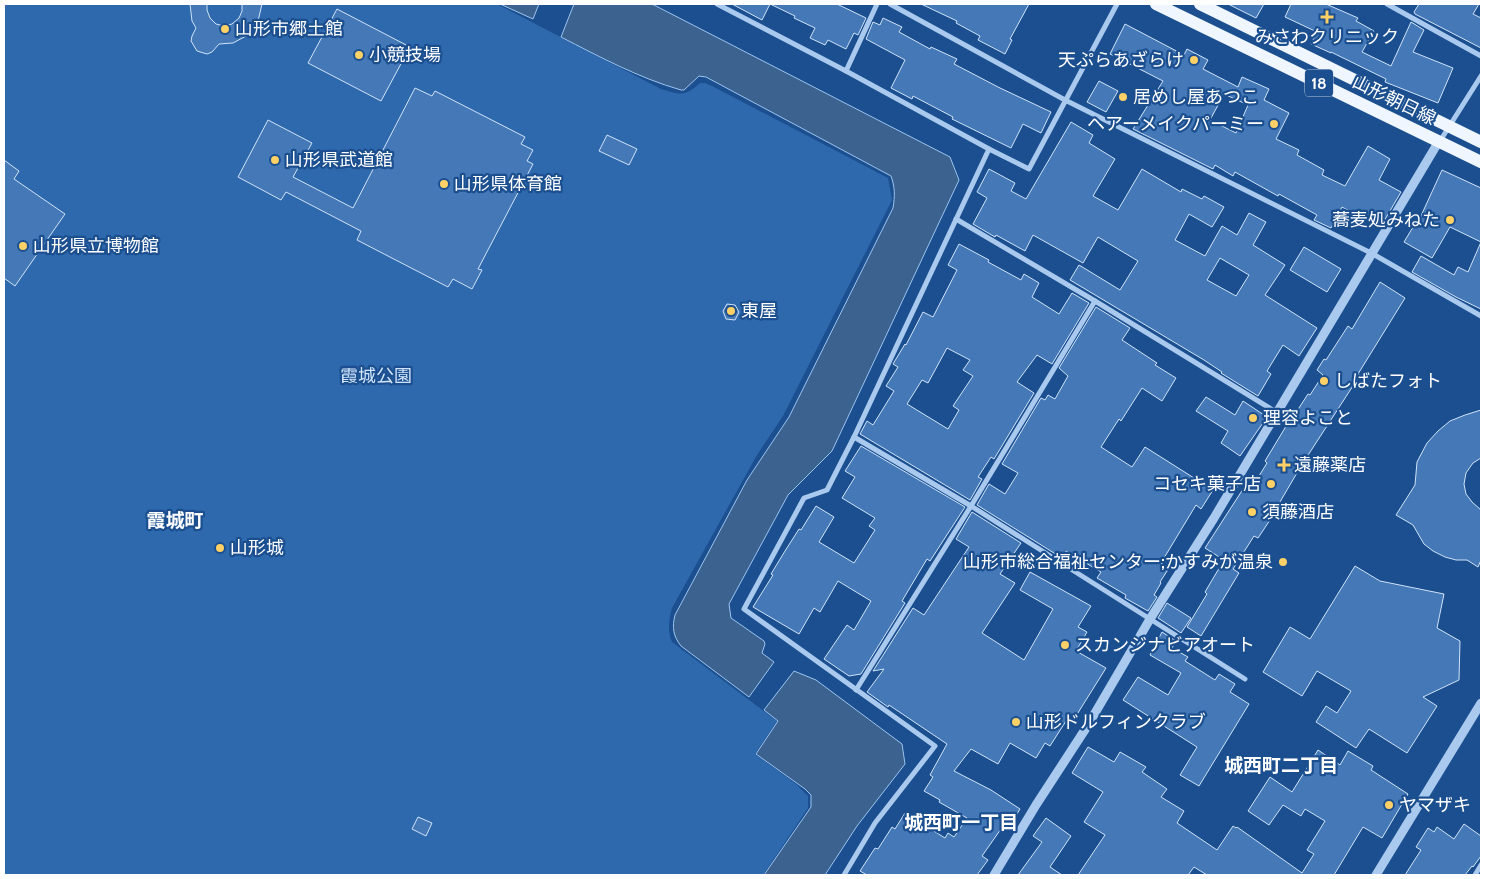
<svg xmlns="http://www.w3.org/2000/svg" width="1485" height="879" font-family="Cabin,'Noto Sans JP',sans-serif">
  <rect width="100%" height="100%" fill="#1b4f8f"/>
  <path fill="#2e69ad" d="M4,4H497L661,89C681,95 684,97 700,83H705L714,87L888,178L892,200L887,210L783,416L757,455L672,608C669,620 667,630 672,642L777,721L755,754L796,784L808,796V808L763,875H4Z"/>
  <g fill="#3c6290" stroke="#9cc4f0">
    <path d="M500,4H539L533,19Z"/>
    <path d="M574,4H652L950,157L959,180L832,451L788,495L729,604L731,618L764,641L765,644L762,653L774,662L749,697L681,646C673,636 672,627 675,615L747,480L789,417L893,208C895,196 895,187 891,176L706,77L699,76L684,90H681C639,78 600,57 561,37Z"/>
    <path d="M794,671L816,680L902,744L905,764L857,826L825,875H764L811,807V795L805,789L756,754L778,721L764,710Z"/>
  </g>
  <g fill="#4478b7" stroke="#cfe3fa" fill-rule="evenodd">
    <path d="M190,4H207V10L210,18L216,24L224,26L232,24L239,18L242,11V4H262L258,21L248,35L233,43L219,44L212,52L207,54L197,51L191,41L192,36L196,28L192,21Z"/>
    <path d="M732,4H770L762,20Z"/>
    <path d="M770,4H837L866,18L858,35L854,33L846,49L828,40L825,45L810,38L815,28L794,18L795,16Z"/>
    <path d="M921,4H1029L1010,39L1012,40L1005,54L978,40L980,36L956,23L957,21Z"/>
    <path d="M1228,4H1264L1256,18Z"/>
    <path d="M1291,4H1326L1358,18L1356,21L1374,31L1362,52L1391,66L1411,22L1424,30L1413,52L1453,68L1438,103L1385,82L1386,79L1331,52V53L1311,44L1317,32L1285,17Z"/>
    <path d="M1419,4H1479L1473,14L1481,18V48L1415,14L1414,12Z"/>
    <path d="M337,9L410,47L381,101L308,63Z"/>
    <path d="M883,18L902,27L899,32L930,49L931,47L957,59L954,64L1000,88L1051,112L1041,133L1023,124L1011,148L952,119L953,117L913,96L912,99L891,88L905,60L866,39L873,22L880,25Z"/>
    <path d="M1125,24L1184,55L1187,49L1208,60L1203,69L1238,87L1242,77L1269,89L1264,100L1289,113L1276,139L1299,150L1297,155L1324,170L1322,175L1345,186L1368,146L1390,159L1379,180L1401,192L1380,228L1342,207L1331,228L1314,220L1317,215L1279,194L1278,196L1235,172L1233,176L1215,165L1213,169L1133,129L1163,81L1110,54ZM1224,94L1248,105L1236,133L1210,120Z"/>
    <path d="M1099,81L1118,91L1106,112L1087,102Z"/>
    <path d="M415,88L432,96L435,91L525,137L521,144L533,150L527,161L533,164L478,269L482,270L472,289L453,279L448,287L357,240L361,231L286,192L281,200L238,177L268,120L312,143L293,177L353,208Z"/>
    <path d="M1071,122L1093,135L1089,143L1115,159L1093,196L1118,210L1142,169L1181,192L1182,189L1202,199L1204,196L1224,207L1212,227L1189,214L1175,240L1205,256L1222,226L1237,235L1249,213L1266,222L1253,245L1285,265L1265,295L1317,328L1299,356L1283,345L1267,371L1271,374L1258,396L1221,373L1222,372L1204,360L1070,280L1079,265L1120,290L1138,261L1098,237L1083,263L1033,235L1025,251L996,235L995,237L973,224L987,198L977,192L989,169L1015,183L1011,191L1026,199ZM1220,258L1249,275L1236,296L1207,280Z"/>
    <path d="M607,135L637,149L629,165L599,151Z"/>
    <path d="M4,160L19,171L14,179L65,214L15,286L4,278Z"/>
    <path d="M1442,170L1481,188V309L1456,297L1412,272L1421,256L1454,275L1458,267L1468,272L1481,242L1450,227L1432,258L1404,242L1419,217L1420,218Z"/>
    <path d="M959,244L989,260L988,262L1021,280L1024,274L1039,283L1032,297L1059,314L1072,293L1089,303L1052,364L1037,355L1017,382L1034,393L994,459L991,457L978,477L982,479L970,500L860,434L867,421L873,425L894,391L886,386L898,367L893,364L905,344L906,345L923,312L933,317L957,270L948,265ZM947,348L970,360L963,370L973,376L953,406L959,410L948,429L907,404L922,380L928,383Z"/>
    <path d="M1304,247L1341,269L1327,292L1290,270Z"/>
    <path d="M1380,282L1405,298L1358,374L1360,375L1301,466L1277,507L1278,508L1258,538L1254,536L1233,569L1239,573L1201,636L1187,627L1207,594L1205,592L1224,560L1205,548L1245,486L1251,489L1267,463L1265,461L1294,413L1295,414L1308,394L1310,395L1323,375L1317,370L1324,359L1326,360L1348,326L1352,329Z"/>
    <path d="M727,304L735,305L739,312L735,320L726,319L723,311Z"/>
    <path d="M1096,307L1130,328L1122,340L1157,363L1155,365L1176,378L1162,401L1142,388L1121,421L1119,419L1101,447L1132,467L1145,447L1213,490L1201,509L1196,505L1161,563L1169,568L1160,582L1161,583L1154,595L1157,597L1148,611L1125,598L1126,595L1097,578L1101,572L1066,551L1062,558L977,505L989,484L1005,494L1018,473L1002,464L1041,398L1045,400L1048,395L1055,399L1068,376L1059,368Z"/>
    <path d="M1206,397L1235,415L1243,401L1267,417L1240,456L1221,443L1228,431L1196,411Z"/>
    <path d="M1481,410V458L1473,463L1466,473L1464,484L1466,494L1472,502L1481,510V560L1478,567L1467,560H1456L1445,557L1433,551L1424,544L1413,525L1396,515L1415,485L1417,462L1427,443L1438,431L1450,421L1465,415Z"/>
    <path d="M861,446L965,507L930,561L927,559L902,601L905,603L861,674L849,676L824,659L847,625L854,630L871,601L838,581L820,612L814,608L799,634L753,607L773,575L771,574L785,551L799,529L801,530L816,506L834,517L819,542L854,563L875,530L869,526L875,518L842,498L855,477L845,471Z"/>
    <path d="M972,512L1021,543L1000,574L1015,583L982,633L1024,660L1053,609L1020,590L1030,572L1091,606L1078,627L1087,632L1076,651L1106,668L1071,724L1066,721L1050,746L1045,743L1036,758L1010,743L998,764L971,749L954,771L991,790L1020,809L1012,822L1008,819L982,856L988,860L977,875H867L860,871L875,848L878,849L892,827L895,829L905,813L945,838L948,833L954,837L967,818L939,802L940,800L924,791L933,777L930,775L947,744L889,705L888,707L867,692L884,669L873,671L913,608L924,615L969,547L956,539Z"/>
    <path d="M1355,566L1380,581L1444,594L1437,628L1460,641L1459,680L1423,697L1437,706L1407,753L1369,729L1356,748L1316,722L1326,706L1337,713L1351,691L1317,671L1302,696L1263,672L1290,627L1310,639Z"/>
    <path d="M1167,603L1191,618L1181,633L1158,618Z"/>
    <path d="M1162,632L1176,641L1172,648L1188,657L1185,661L1215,680L1219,674L1235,684L1230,692L1249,704L1199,786L1180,775L1197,747L1123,700L1138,677L1168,695L1181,673L1150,655Z"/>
    <path d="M1088,747L1114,762L1120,752L1146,767L1142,772L1167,789L1161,797L1184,811L1177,823L1217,850L1233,826L1236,828L1237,827L1302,873L1314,854L1307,850L1325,821L1305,809L1301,816L1283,805L1269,825L1248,811L1270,777L1292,792L1318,750L1340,765L1348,751L1373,766L1371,770L1408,794L1382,838L1363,827L1334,875H1207L1194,867L1188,875H1078L1105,835L1084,822L1103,792L1072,773Z"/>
    <path d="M418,817L432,823L426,836L412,829Z"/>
    <path d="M1046,818L1071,836L1050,867L1062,875H1018L1042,842L1033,836Z"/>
    <path d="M1464,824L1481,836V856L1473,867L1472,866L1465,875H1405L1421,850L1416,847L1428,828L1434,832L1437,827L1454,839Z"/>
  </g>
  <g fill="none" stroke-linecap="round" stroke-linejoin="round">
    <g stroke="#a9c9ee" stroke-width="5">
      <path d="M717,4L846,71L989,149L854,437L827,490L804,498L744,609L935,746L875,823L844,875"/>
      <path d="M890,4L1065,100L1373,254L1481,316"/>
      <path d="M1387,4L1481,56"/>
      <path d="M846,71L877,4"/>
      <path d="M1440,141L1481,76"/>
      <path d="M989,149L1029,169L1117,4"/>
      <path d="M956,219L1095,301L1276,412"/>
      <path d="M854,437L971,506L1245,679"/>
      <path d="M856,690L971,506L1095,301"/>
      <path d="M1475,875L1481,865"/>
    </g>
    <g stroke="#a9c9ee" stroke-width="9">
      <path d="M994,875L1036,805L1088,725L1150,619L1214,518L1439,141"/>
      <path d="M1376,875L1481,703"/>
    </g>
    <g stroke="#f0f6ff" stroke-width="12">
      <path d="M1156,4L1481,162"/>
      <path d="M1200,4L1481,142"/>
    </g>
  </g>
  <g fill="#ffd166" stroke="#1b4f8f" stroke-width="2">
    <path d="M1324.5 9.5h5v5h5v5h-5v5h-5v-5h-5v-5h5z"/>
    <circle cx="225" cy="29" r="5"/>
    <circle cx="359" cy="55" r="5"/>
    <circle cx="1194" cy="60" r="5"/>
    <circle cx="1123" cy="97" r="5"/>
    <circle cx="1274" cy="124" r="5"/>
    <circle cx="275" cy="160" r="5"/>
    <circle cx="444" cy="184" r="5"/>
    <circle cx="1450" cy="220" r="5"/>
    <circle cx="23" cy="246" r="5"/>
    <circle cx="731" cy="311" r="5"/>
    <circle cx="1324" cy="381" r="5"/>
    <circle cx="1253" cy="418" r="5"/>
    <path d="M1281.5 457.5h5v5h5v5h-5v5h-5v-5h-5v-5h5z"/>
    <circle cx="1271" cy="484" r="5"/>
    <circle cx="1252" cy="512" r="5"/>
    <circle cx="220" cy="548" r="5"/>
    <circle cx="1283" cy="562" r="5"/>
    <circle cx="1065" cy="645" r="5"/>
    <circle cx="1016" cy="722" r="5"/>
    <circle cx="1389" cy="805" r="5"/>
  </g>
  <g text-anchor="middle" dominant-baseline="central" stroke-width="4.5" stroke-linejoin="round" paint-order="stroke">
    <rect fill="#1b4f8f" stroke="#bbcadd" stroke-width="1" x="1305" y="69.5" width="28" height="27" rx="4"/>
    <g font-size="16" font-weight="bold" fill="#fff">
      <text x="1319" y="83">18</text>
    </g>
    <g font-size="18" fill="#fff" stroke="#1b4f8f" text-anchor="start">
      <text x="235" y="29">山形市郷土館</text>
      <text x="1327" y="37" text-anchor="middle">みさわクリニック</text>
      <text x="369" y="55">小競技場</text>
      <text x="1184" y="60" text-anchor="end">天ぷらあざらけ</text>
      <text x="1133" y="97">居めし屋あつこ</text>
      <text x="1264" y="124" text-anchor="end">ヘアーメイクパーミー</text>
      <text x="285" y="160">山形県武道館</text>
      <text x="454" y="184">山形県体育館</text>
      <text x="1440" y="220" text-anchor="end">蕎麦処みねた</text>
      <text x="33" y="246">山形県立博物館</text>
      <text x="741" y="311">東屋</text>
      <text x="1334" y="381">しばたフォト</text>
      <text x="1263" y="418">理容よこと</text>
      <text x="1294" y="465">遠藤薬店</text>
      <text x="1261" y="484" text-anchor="end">コセキ菓子店</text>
      <text x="1262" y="512">須藤酒店</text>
      <text x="230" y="548">山形城</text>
      <text x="1273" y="562" text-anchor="end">山形市総合福祉センター;かすみが温泉</text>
      <text x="1075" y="645">スカンジナビアオート</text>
      <text x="1026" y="722">山形ドルフィンクラブ</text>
      <text x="1399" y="805">ヤマザキ</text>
    </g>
    <g font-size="18" fill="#fff" stroke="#1b4f8f">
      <text transform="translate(1394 100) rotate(26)">山形朝日線</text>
    </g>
    <g font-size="18" fill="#cfe3fa" stroke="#1b4f8f">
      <text x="376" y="376">霞城公園</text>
    </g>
    <g font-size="19" font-weight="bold" fill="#fff" stroke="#1b4f8f">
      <text x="175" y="520">霞城町</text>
      <text x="1281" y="765">城西町二丁目</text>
      <text x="961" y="822">城西町一丁目</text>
    </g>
  </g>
  <rect width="1485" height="879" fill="none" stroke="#ffffff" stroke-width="10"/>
</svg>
